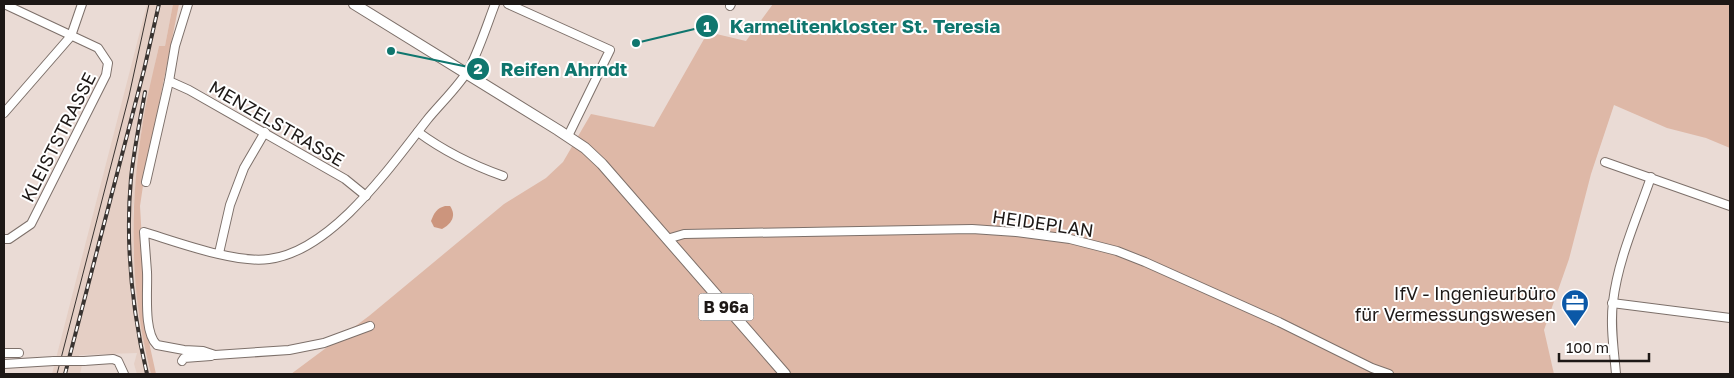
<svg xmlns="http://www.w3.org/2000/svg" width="1734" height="378" font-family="'Golos Text',sans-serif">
  <rect width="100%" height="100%" fill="#eadbd5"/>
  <path fill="#e5cfc5" d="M147,4H173L165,46H159L142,128L133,210V249L145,352L151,374H137L134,364L137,353L79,355L82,365L80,374H52Z"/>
  <g fill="#deb8a7">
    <path d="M173,4H179L144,179L140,206L144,274L142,298L145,324L156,374H151C130,292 129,211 142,128C146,100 153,73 159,46H165Z"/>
    <path d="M773,4H1730V148L1706,138L1667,128L1614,105L1591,174L1569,259L1544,330L1554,374H291L369,316L504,204L546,178L563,162L591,114L654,127L708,32L746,41Z"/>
  </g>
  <path fill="#cc957d" d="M445,206H450C457,216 451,224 442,229L434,227L431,221C434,213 437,208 445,206Z"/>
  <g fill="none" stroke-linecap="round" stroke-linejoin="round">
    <g stroke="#7d706a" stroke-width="10">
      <g id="minor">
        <path d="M4,4L98,48L108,63L106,75L31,224L9,239H4"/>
        <path d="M508,4L610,50L568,136"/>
        <path d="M730,6L731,4"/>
        <path d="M169,81L189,90L345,179L366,196"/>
        <path d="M4,113L71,36L82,4"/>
        <path d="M418,132C445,152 472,165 503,176"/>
        <path d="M1605,162L1730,206"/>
        <path d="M146,182L169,81L175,46L188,4"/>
        <path d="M667,239L684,234L972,229L1016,232L1070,239L1117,251L1145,262L1279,322L1372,368L1389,374"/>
        <path d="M219,253L230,205L244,168L265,132"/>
        <path d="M1612,303L1730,318"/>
        <path d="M370,326L324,343L289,350L215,355L203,351L184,350L157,345C143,332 148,290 147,272C146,259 145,245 144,232C177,242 236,264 269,259C332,251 390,167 427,120C439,105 462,83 470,67C480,47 487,25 495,4"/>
        <path d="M4,353H19"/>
        <path d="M84,361L113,359L118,361L124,374"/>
        <path d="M182,361L184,358L211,356"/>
        <path d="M4,364L54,361"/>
        <path d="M1616,374C1614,350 1610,326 1613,302C1618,259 1637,218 1651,177"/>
      </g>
    </g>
    <g stroke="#7d706a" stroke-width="12">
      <path id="major" d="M354,4L558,130L585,148L602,164L785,374"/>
    </g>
    <use href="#minor" stroke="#fff" stroke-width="8"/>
    <use href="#major" stroke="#fff" stroke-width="10"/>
    <path stroke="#3a3431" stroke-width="1" d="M57,374L129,96L149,4"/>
    <g stroke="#3a3431" stroke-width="4">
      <g id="rail">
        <path d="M145,92C140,121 134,149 131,178C125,245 132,310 147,374"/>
        <path d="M65,374L144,70L159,4"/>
      </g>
    </g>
    <use href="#rail" stroke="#fff" stroke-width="2" stroke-dasharray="5.5" stroke-linecap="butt"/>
    <g stroke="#7d706a" stroke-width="10" stroke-linecap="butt">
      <path id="minor-bridge" d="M54,361H84"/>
    </g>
    <use href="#minor-bridge" stroke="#fff" stroke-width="8"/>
  </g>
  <defs>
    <g id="office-pin" transform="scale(1.4375)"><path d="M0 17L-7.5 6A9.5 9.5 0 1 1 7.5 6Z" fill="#0b58a7" stroke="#fff"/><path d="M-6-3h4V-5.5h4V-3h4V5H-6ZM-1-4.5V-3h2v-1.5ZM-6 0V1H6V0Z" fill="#fff"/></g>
  </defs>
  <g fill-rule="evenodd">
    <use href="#office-pin" x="1575" y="303"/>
  </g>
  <g text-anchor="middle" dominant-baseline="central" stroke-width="4" stroke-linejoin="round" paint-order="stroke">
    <rect fill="#fff" stroke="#615d5c" stroke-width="1" x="698.5" y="293.5" width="55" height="27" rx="4"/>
    <g font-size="16" font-weight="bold" fill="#1d1816">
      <text x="726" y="307">B 96a</text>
    </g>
    <g font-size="18" fill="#1d1816" stroke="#fff">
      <text transform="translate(277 123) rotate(30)">MENZELSTRASSE</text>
      <text transform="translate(58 137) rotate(-63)">KLEISTSTRASSE</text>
      <text transform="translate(1043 223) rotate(8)">HEIDEPLAN</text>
    </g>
    <g font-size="18" fill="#1d1816" stroke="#fff" text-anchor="end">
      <text x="1556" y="293">IfV - Ingenieurbüro<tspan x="1556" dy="21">für Vermessungswesen</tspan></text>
    </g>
  </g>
  <path fill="none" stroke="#0f766e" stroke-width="2" d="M636 43L707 26M391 51L478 69"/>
  <g fill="#0f766e" stroke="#fff" stroke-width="2">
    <circle cx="636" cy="43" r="5"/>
    <circle cx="391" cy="51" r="5"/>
    <circle cx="707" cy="26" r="12"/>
    <circle cx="478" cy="69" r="12"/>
  </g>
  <g font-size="15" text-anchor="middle" font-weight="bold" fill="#fff">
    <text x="707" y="32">1</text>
    <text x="478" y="74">2</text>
  </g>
  <g font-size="19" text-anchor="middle" font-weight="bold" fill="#0f766e" stroke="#fff" stroke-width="4" stroke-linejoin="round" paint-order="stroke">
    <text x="865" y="33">Karmelitenkloster St. Teresia</text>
    <text x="564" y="76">Reifen Ahrndt</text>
  </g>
  <rect width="1734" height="378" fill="none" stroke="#1d1816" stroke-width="10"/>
  <path d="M1559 353v8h90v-8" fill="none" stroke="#1d1816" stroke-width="2.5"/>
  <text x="1566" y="353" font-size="15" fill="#1d1816" stroke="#ffffff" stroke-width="4" paint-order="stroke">100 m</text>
</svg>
